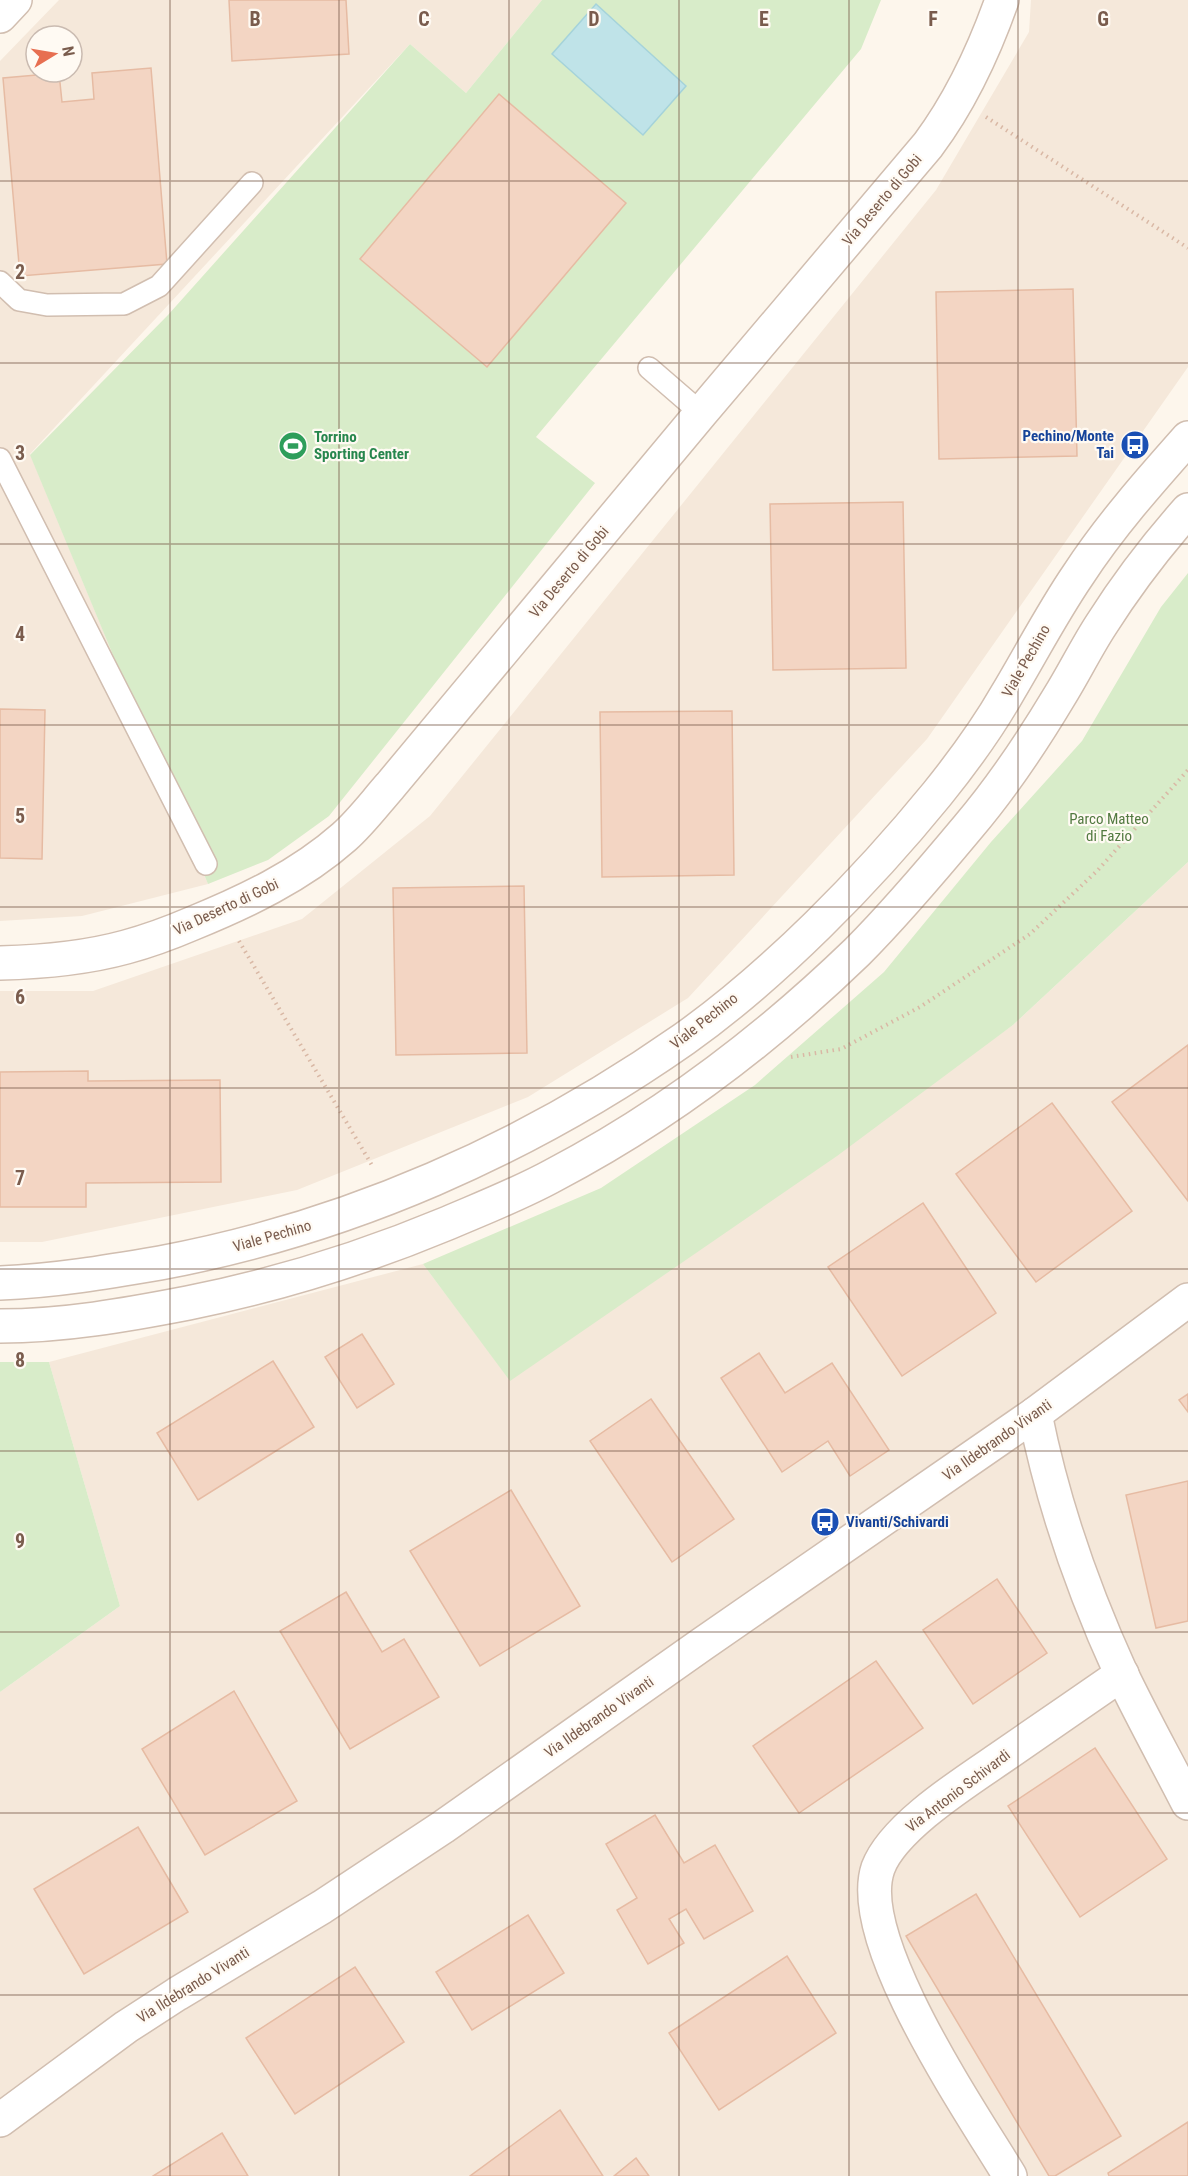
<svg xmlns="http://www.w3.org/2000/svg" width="1188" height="2176" font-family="'Roboto Condensed',sans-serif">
  <rect width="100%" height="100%" fill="#fdf6ec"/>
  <g fill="#f5e8da" fill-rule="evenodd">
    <path d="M59,0H542L466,93L410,44L30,454L208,884L82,916L0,921V61ZM36,36H72V72H36Z"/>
    <path d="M1031,0H1188V367L927,739L688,998L528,1097L297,1190L42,1242H0V991H93L302,919L430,816L936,190L1029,32Z"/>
    <path d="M1188,862V2176H0V1692L120,1606L49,1362L423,1264L510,1380L1013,1025Z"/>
  </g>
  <g fill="#d8ecc9">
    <path d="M542,0H881L861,49L536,437L595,483L329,816L268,860L208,884L30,455L168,315L410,44L466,93Z"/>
    <path d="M1188,573V862L1013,1025L837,1156L510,1381L423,1264L601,1188L755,1085L884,972L991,842L1082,741L1161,607Z"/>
    <path d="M0,1362H49L120,1606L0,1692Z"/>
  </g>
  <path fill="#bfe3e8" stroke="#a5d3da" stroke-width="1.5" d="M596,4L686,86L643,135L552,54Z"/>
  <g fill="#f3d5c3" stroke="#e6bba3" stroke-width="1.5">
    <path d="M229,0H346L349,54L232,61Z"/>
    <path d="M151,68L167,264L20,276L3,78L59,73L62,102L94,99L92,73Z"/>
    <path d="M499,94L626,203L487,367L360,259Z"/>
    <path d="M1073,289L1077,456L939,459L936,292Z"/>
    <path d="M903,502L906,668L773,670L770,504Z"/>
    <path d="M0,709L45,710L42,859L0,858Z"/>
    <path d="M732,711L734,875L602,877L600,712Z"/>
    <path d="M524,886L527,1053L396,1055L393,888Z"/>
    <path d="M1188,1045V1201L1112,1102Z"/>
    <path d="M88,1071V1081L220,1080L221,1182L86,1183V1207H0V1072Z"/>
    <path d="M1052,1103L1132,1211L1036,1282L956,1174Z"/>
    <path d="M923,1203L996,1313L902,1376L828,1267Z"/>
    <path d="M362,1334L394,1384L357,1408L325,1357Z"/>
    <path d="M759,1353L785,1393L832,1363L889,1450L850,1476L828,1441L782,1472L721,1378Z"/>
    <path d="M273,1361L314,1427L198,1500L157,1433Z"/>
    <path d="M1188,1394V1412L1179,1400Z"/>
    <path d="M651,1399L734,1519L672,1562L590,1441Z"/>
    <path d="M1188,1481V1621L1156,1628L1126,1495Z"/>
    <path d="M511,1490L580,1606L480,1666L410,1551Z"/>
    <path d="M997,1579L1047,1653L973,1704L923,1630Z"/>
    <path d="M346,1592L382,1652L404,1639L439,1697L350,1749L280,1631Z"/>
    <path d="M876,1661L923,1728L799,1813L753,1746Z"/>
    <path d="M234,1691L297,1801L205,1855L142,1749Z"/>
    <path d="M1095,1748L1167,1859L1080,1917L1008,1806Z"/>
    <path d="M655,1815L684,1863L715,1845L753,1911L704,1939L686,1909L669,1919L684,1943L648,1964L617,1910L637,1898L606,1844Z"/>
    <path d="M138,1827L188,1912L84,1974L34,1889Z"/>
    <path d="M976,1894L1121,2136L1055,2176H1049L906,1936Z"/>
    <path d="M528,1915L564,1973L472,2030L436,1972Z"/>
    <path d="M787,1956L836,2033L719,2110L669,2033Z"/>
    <path d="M355,1967L404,2042L295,2114L246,2038Z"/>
    <path d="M560,2110L603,2176H470Z"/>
    <path d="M1188,2122V2176H1109L1108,2173Z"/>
    <path d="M222,2133L248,2176H153Z"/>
    <path d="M636,2158L649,2176H614Z"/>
  </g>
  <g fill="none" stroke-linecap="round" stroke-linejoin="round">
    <g stroke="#d1beb0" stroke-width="24">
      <g id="service">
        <path d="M0,282L19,300L47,305L124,304L159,286L252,183"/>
        <path d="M649,368L701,413"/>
        <path d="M0,459L206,864"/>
      </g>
    </g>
    <g stroke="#d1beb0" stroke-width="36">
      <g id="minor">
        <path d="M0,16L15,0"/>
        <path d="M0,963C42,962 86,958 126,947C148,941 170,933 191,924C245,902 300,876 344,837C361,822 375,803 390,786L701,413L928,145C960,102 984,51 1002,0"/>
        <path d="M1035,1414C1053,1504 1083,1590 1121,1673C1142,1717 1166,1760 1188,1803"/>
        <path d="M0,2120L126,2027L177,1994L322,1907L443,1827L701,1645L1035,1414L1188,1300"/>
        <path d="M1010,2176C972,2113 853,1940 878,1868C894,1825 972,1778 1009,1752C1047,1726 1084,1700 1122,1674"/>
      </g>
    </g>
    <g stroke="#d1beb0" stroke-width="36">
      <g id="tertiary">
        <path d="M0,1283C54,1281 107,1272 160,1263C348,1228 527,1149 684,1039C774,975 867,880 937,794C962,763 987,729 1007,694C1031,654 1052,613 1078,575C1110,526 1149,482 1188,438"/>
        <path d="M0,1326C64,1326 126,1315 188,1303C278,1285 364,1258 448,1223C483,1208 519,1194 552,1176C663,1118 767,1039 857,952C895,914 933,869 968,827C1002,787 1032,742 1059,697C1074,673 1086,648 1101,625C1127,584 1156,546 1188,510"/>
      </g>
    </g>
    <g stroke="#d9b8a5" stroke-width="4" stroke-dasharray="1.5 4.5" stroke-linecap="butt">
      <path d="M986,117L1188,248"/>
      <path d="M239,941L373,1167"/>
      <path d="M791,1057L841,1049L920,1007L1030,934L1097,871L1188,770"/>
    </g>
    <use href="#service" stroke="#fff" stroke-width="21"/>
    <use href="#minor" stroke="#fff" stroke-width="33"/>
    <use href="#tertiary" stroke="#fff" stroke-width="33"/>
  </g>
  <path fill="none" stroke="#7a5c4d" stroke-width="1.5" stroke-opacity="0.55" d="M170,0V2176M339,0V2176M509,0V2176M679,0V2176M849,0V2176M1018,0V2176M0,181H1188M0,363H1188M0,544H1188M0,725H1188M0,907H1188M0,1088H1188M0,1269H1188M0,1451H1188M0,1632H1188M0,1813H1188M0,1995H1188"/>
  <defs>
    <g id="bus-disc" transform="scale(1.5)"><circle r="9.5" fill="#1a4fb4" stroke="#fffaf3"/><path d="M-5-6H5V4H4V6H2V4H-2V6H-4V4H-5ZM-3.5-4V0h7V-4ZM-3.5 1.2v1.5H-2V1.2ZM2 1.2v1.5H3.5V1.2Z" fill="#fff"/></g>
    <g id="stadium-disc" transform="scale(1.5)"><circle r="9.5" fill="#2e9e5b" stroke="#fffaf3"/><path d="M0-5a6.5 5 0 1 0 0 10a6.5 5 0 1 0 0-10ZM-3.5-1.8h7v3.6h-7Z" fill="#fff"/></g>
  </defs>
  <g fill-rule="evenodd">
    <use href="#bus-disc" x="1135" y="445"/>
    <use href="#stadium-disc" x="293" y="446"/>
    <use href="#bus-disc" x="825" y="1522"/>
  </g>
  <g text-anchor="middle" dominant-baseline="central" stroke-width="4.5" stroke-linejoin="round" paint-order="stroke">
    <g font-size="15" fill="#7a5c4d" stroke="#fffaf3">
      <text transform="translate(882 200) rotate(-50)">Via Deserto di Gobi</text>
      <text transform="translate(569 572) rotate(-50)">Via Deserto di Gobi</text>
      <text transform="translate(1026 661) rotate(-60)">Viale Pechino</text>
      <text transform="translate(226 907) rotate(-25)">Via Deserto di Gobi</text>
      <text transform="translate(704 1021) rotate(-38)">Viale Pechino</text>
      <text transform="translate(272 1236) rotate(-16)">Viale Pechino</text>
      <text transform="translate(997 1440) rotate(-35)">Via Ildebrando Vivanti</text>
      <text transform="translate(599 1717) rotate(-35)">Via Ildebrando Vivanti</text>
      <text transform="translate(958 1791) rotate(-37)">Via Antonio Schivardi</text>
      <text transform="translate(193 1985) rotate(-32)">Via Ildebrando Vivanti</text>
    </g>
    <g font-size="15" font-weight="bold" fill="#164399" stroke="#fffaf3" text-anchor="end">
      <text x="1114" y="436">Pechino/Monte<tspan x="1114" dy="17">Tai</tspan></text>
      <text x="846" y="1522" text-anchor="start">Vivanti/Schivardi</text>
    </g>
    <g font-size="15" font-weight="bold" fill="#27864d" stroke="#fffaf3" text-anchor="start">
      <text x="314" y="437">Torrino<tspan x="314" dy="17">Sporting Center</tspan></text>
    </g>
    <g font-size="15" fill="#537a41" stroke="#fffaf3">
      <text x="1109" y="819">Parco Matteo<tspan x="1109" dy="17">di Fazio</tspan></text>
    </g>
  </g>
  <g font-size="20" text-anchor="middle" font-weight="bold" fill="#7a5c4d" stroke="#fffaf3" stroke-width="4.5" stroke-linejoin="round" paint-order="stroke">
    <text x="255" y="26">B</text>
    <text x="424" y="26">C</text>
    <text x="594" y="26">D</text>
    <text x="764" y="26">E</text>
    <text x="933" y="26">F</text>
    <text x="1103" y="26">G</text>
    <text x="20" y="279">2</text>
    <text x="20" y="460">3</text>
    <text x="20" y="641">4</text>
    <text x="20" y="823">5</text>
    <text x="20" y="1004">6</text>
    <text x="20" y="1185">7</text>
    <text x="20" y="1367">8</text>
    <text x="20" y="1548">9</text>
  </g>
  <g transform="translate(54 54) rotate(79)"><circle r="28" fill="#fffaf3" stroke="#cabbb1" stroke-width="1.5"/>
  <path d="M0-4.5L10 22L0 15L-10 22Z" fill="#e76f51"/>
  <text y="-9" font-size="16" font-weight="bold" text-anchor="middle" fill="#7a5c4d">N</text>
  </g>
</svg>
